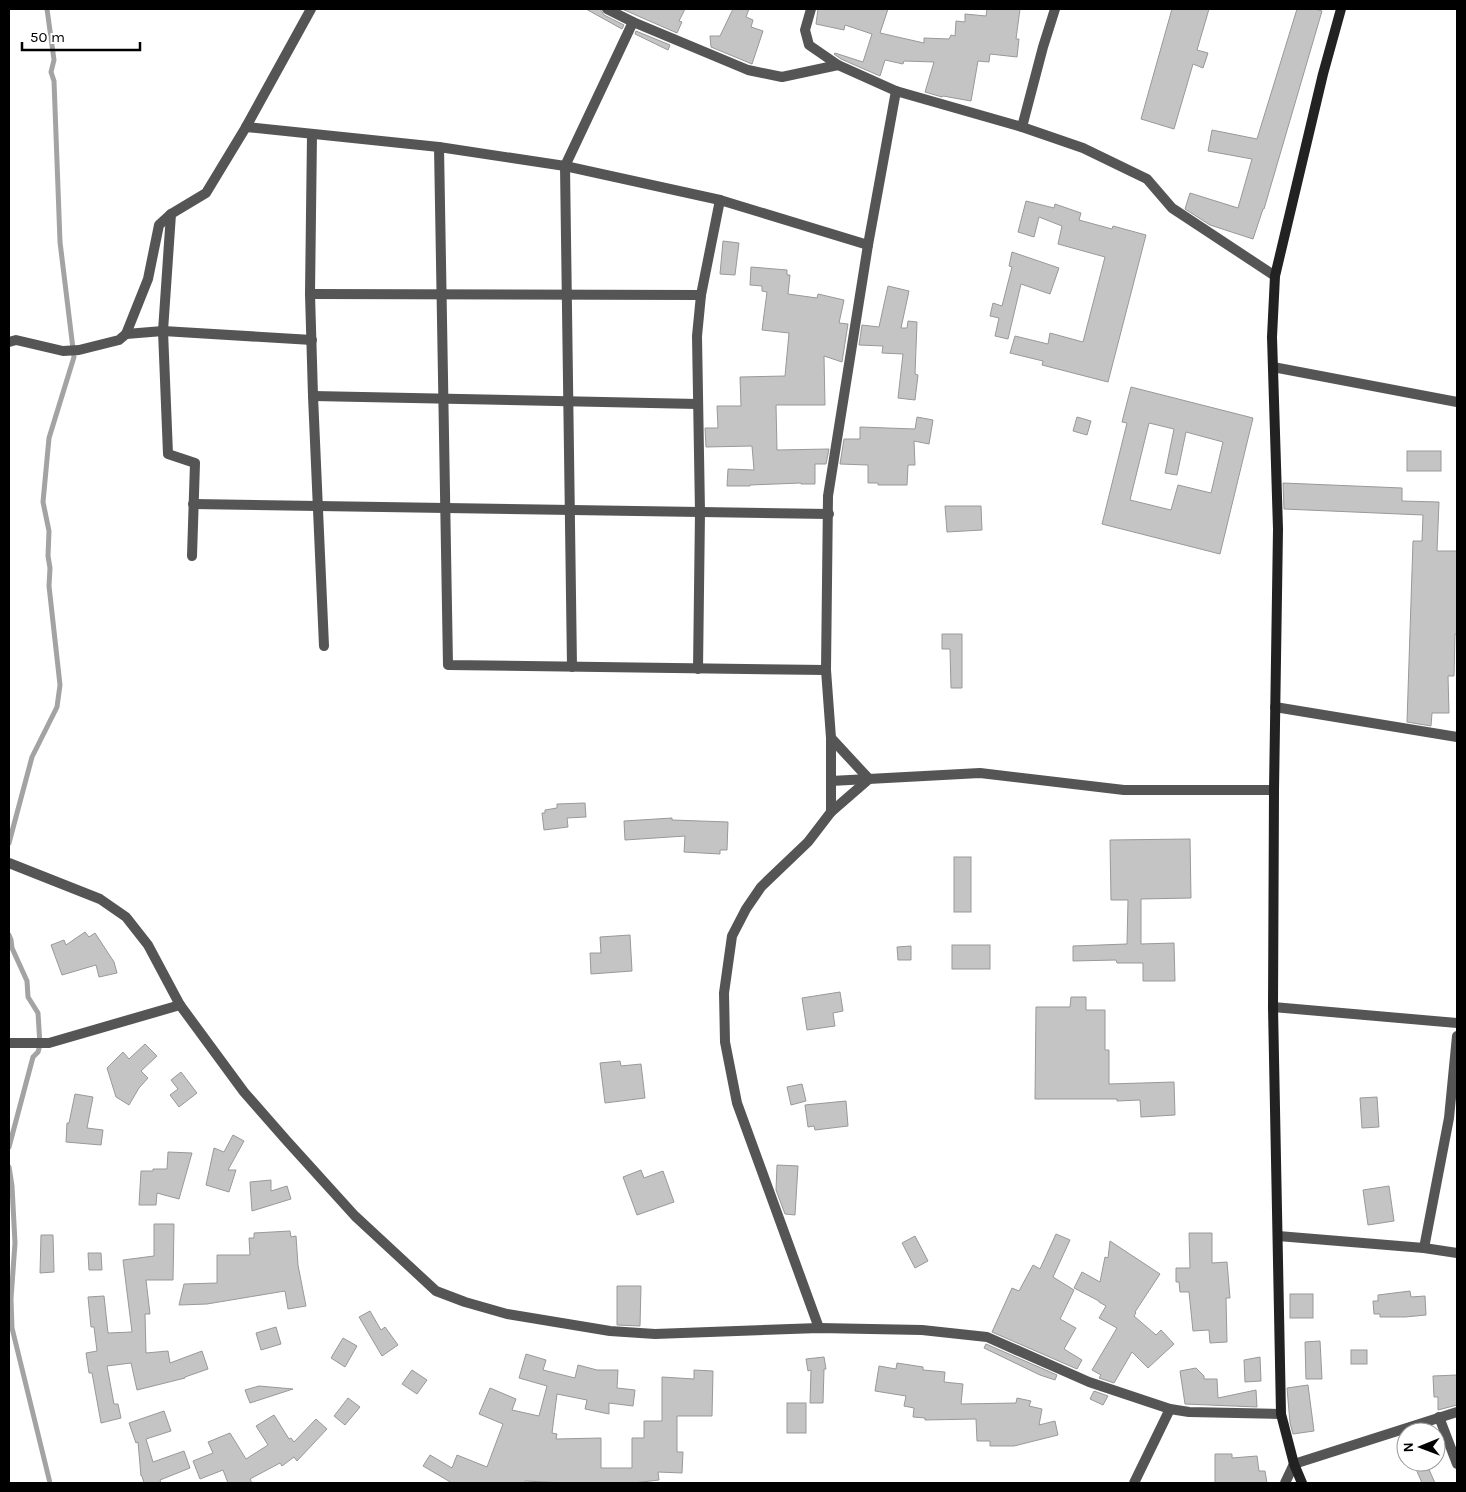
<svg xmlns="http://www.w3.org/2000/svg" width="1466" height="1492" font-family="Karla,sans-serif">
  <rect width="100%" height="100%" fill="#fff"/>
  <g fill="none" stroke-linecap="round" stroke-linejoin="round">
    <g stroke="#a3a3a3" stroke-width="5">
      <path d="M9,843L32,757L57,707L60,685L49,586L50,568L48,556L49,531L43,502L49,438L74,357L60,242L54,81L51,72L54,60L47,9"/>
      <path d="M9,935L11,940L12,948L27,981L28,997L38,1013L40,1045L38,1052L33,1057L9,1147"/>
      <path d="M9,1167L12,1186L15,1243L11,1299L12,1328L50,1483"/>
    </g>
  </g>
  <g fill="#c4c4c4" stroke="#999" fill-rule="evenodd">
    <path d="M586,9H600L604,15L624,25L622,29Z"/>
    <path d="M622,9H685L679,21L682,22L677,33Z"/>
    <path d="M733,9H749L746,17L753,20L751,27L763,31L752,64L711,47L710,36H720Z"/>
    <path d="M818,9H888L880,33L924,43V38L949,39L951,35L955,36L956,21L965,22V14L986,16L987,9H1020L1016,39H1019L1017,57L990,54L989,62L978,61L971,101L943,96L942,97L925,92L934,62L904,61L903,64L885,60L880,76L841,59L834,54L835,53L863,62L872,34L845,25L844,30L816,24Z"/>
    <path d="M1172,9H1209L1197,50L1208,53L1203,68L1193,64L1174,129L1141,119Z"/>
    <path d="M1297,9H1315L1322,11L1264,209H1263L1253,239L1210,225L1185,209L1190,193L1238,208L1252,159L1208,151L1212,130L1257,139Z"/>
    <path d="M636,31L670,45L668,50L635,34Z"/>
    <path d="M1026,201L1054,208L1055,204L1081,213L1079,220L1112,229L1113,226L1146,235L1108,382L1042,365L1043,361L1010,353L1015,336L1048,344L1050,333L1083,342L1105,257L1058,244L1062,226L1039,217L1034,237L1018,232Z"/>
    <path d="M723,241L739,243L735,275L720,274Z"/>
    <path d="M1012,252L1059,268L1050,294L1021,284L1008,339L995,336L999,318L990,316L993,303L1002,306L1012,267L1009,266Z"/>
    <path d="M751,267L787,270V275H790L788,294L817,298L818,294L844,300L839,323L848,324L842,362L824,356L825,405H776L777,450L829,449L826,464H815V484H801V483L750,485V486H727L728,469L754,470L752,446L706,447L705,428H718L717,406H741L740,377L785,376L789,333L762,330L767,292L762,291V286L750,285Z"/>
    <path d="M888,286L909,291L901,328H907L908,321L917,322L915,374L918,375L915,400L898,398L903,354L882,353L883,346L859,345L862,325L879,327Z"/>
    <path d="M1131,387L1253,418L1220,554L1102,524L1127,423L1122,422ZM1149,423L1174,429L1165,473L1177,475L1186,432L1223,442L1211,493L1178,485L1171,510L1130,500Z"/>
    <path d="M917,417L933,420L929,444L914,441L915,465H908L907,485H878V483H868V465L840,464L844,439H860V427L915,429Z"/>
    <path d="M1077,417L1091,421L1087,435L1073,431Z"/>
    <rect x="1407" y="451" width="34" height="20"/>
    <path d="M1283,483L1402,488V501L1439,502L1437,551H1457V634H1455L1454,676H1448L1449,713H1432L1431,726L1407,722L1413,541H1422L1423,515L1284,509Z"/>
    <path d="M945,506H981L982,530L947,532Z"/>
    <path d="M942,634H962V688H951L950,649H942Z"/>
    <path d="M585,803L586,817L567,818L568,827L544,830L542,813H545V810L557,808V804Z"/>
    <path d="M672,818V820L728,822L727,850H720V854L684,852L685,836L625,840L624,821Z"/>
    <path d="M1190,839L1191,898L1141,899V944L1174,943L1175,981H1143V963H1117L1116,960L1073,961V946L1127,944L1128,900H1111L1110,840Z"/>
    <rect x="954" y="857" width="17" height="55"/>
    <path d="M85,932L89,937L95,933L114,962L117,973L99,977L96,965L62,975L51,945L64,940L66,945Z"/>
    <path d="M630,935L632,971L591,974L590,953H601L600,937Z"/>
    <rect x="952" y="945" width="38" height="24"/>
    <path d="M911,946V960H898L897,947Z"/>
    <path d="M840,992L843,1011L833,1013L835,1026L807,1030L802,998Z"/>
    <path d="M1071,997H1086V1010H1105V1050H1109V1084L1174,1082L1175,1115L1141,1117L1140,1100L1117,1101V1099H1035L1036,1007H1070Z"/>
    <path d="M145,1044L157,1056L141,1071L148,1078L139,1088L129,1105L116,1097L107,1068L123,1052L129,1059Z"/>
    <path d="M620,1061L621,1066L641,1064L645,1098L605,1103L600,1063Z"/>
    <path d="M181,1072L197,1093L179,1107L170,1095L178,1089L171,1080Z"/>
    <path d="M802,1084L806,1101L791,1105L787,1087Z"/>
    <path d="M75,1094L93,1097L87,1128L103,1130L101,1145L66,1142L67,1123H69Z"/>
    <path d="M1377,1097L1379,1127L1362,1128L1360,1098Z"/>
    <path d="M846,1101L848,1126L815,1130L814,1126L808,1127L805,1105Z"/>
    <path d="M233,1135L244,1141L228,1170H236L229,1192L206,1185L214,1148L224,1152Z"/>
    <path d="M168,1152L192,1153L179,1199L157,1193L156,1205H139L141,1171H153V1169H167Z"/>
    <path d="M777,1165L798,1166L795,1215L785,1214L776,1190Z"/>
    <path d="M641,1170L644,1178L663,1171L674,1202L637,1215L623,1177Z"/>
    <path d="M271,1180V1191L287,1186L291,1199L252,1211L250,1182Z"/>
    <path d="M1389,1186L1394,1221L1368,1225L1363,1190Z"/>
    <path d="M154,1224H174L173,1280H146L150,1314H145L146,1353L168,1351L170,1363L202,1351L208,1369L185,1377V1378L137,1390L131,1363L107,1366L114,1404H118L121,1418L101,1423L92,1373H89L86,1353L97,1351L94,1327H91L88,1297L104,1296L108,1333L132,1332L123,1260L154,1256Z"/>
    <path d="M290,1231L291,1237L296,1236L298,1265L306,1306L288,1309L285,1291L207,1304L179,1305L184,1284L217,1283V1255H250L249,1238H254V1233Z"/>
    <path d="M1189,1233H1212V1263L1227,1262L1230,1298H1226L1227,1342L1210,1343L1209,1330L1193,1331L1189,1292H1180L1179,1282H1176V1268H1190Z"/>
    <path d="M1056,1234L1070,1240L1053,1277L1074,1290L1060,1319L1076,1328L1064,1349L1082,1360L1077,1369L992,1332L1012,1288L1019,1291L1033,1265L1040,1269Z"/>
    <path d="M41,1235H53L54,1272L40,1273Z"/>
    <path d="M915,1236L928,1261L915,1268L902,1243Z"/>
    <path d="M1110,1241L1160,1274L1135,1312L1136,1313L1134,1316L1156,1335L1161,1330L1174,1344L1148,1368L1132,1352L1114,1383L1099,1378L1101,1375L1092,1370L1117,1328L1099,1318L1106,1306L1099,1302V1301L1074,1288L1082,1272L1100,1282L1105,1257L1108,1258Z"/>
    <path d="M88,1253H101L102,1270H89Z"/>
    <path d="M617,1286H641L640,1326L617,1325Z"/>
    <path d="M1410,1291L1411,1297L1425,1296L1426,1315L1405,1317H1380V1314H1374L1373,1301H1378V1295Z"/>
    <rect x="1290" y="1294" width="23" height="24"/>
    <path d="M370,1311L381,1330L385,1327L398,1345L382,1356L359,1317Z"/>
    <path d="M276,1327L281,1344L261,1350L256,1333Z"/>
    <path d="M343,1338L357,1346L345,1367L331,1358Z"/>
    <path d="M1320,1341L1322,1379H1306L1305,1342Z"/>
    <path d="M986,1344L1057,1375L1055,1380L1040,1375L984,1348Z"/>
    <rect x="1351" y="1350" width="16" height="14"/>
    <path d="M526,1354L546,1360L543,1370L575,1378L578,1365L597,1370H618L617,1388L635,1390L633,1406L609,1403V1414L585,1409L587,1400L557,1394L552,1433L557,1434L556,1439L601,1438V1468H632V1438H644V1421H662V1377L694,1379V1370L713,1371L712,1416H677V1452H683L682,1473L658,1472L659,1480L633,1483H565L525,1481L524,1483H452L423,1466L430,1455L452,1468L457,1455L487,1467L503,1424L479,1414L490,1388L516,1399L512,1410L539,1416L547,1386L519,1378Z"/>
    <path d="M824,1357L826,1369H824L823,1403H810L811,1370L808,1371L806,1359Z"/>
    <path d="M1260,1357L1261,1381L1245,1382L1244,1360Z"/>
    <path d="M897,1363L923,1367V1370L945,1372L944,1382L963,1384L961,1404L1016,1403L1017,1398L1031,1401L1029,1406L1042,1409L1039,1425L1055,1421L1058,1435L1014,1446H990V1441H977L976,1419L925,1420V1418L913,1417L914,1408L904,1406L906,1396L875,1391L879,1366L896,1369Z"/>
    <path d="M1196,1368L1204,1376V1379H1217L1218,1398L1256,1390L1257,1407L1185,1404L1180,1371Z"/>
    <path d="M412,1370L427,1380L417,1394L402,1384Z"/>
    <path d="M1457,1375V1405L1438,1410V1397H1434L1433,1376Z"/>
    <path d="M1308,1385L1314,1431L1293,1434L1290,1423L1287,1388Z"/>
    <path d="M259,1386L293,1389L250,1403L245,1390Z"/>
    <path d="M1094,1391L1108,1396L1103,1405L1090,1399Z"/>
    <path d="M348,1398L360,1407L345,1425L334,1416Z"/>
    <rect x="787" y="1403" width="19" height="30"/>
    <path d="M164,1411L171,1431L146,1439L153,1462L184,1451L190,1468L160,1480L161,1483H144L142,1476H141L138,1442L136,1443L129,1423Z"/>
    <path d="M274,1415L289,1439L291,1438L294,1442L316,1419L327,1429L297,1461L294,1457L282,1466L280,1463L250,1479L252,1483H228L223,1470L200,1479L193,1461L213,1453L208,1442L230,1433L246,1459L268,1445L256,1426Z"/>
    <path d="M1215,1454H1232V1458L1257,1456L1259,1471H1265L1267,1483H1215Z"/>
    <path d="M1427,1465L1435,1483H1422L1416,1469Z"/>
  </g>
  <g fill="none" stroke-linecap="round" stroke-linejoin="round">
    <g stroke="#555" stroke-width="10">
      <path d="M607,9L633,22L748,70L782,77L838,65L896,91L1022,127L1083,148L1147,179L1172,208L1275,276"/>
      <path d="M811,9L805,30L809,45L838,65"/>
      <path d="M246,127L439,147L565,166L720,200L868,245"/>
      <path d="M1022,127L1043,47L1055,9"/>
      <path d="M312,134L310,294L313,396L324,646"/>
      <path d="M439,147L448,665L826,670"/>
      <path d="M171,214L163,331L168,454L195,463L192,556"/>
      <path d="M310,294L701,295"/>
      <path d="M126,334L163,331L312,340"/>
      <path d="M9,342L16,340L63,351L79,350L119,340L126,334L148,279L159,225L171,214L206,193L246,127L311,9"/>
      <path d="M1273,367L1457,402"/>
      <path d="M313,396L698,404"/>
      <path d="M193,504L829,514"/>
      <path d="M572,667L565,166L633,22"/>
      <path d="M698,669L700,512L697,336L701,295L720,200"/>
      <path d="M1275,707L1457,737"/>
      <path d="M831,738L869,779L831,812"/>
      <path d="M831,781L980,773L1124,790H1274"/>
      <path d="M9,863L100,899L126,917L148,945L180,1005L244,1092L287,1141L355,1216L436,1291L465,1302L507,1314L610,1331L655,1334L819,1328L922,1330L987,1337L1089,1382L1170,1409L1189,1412L1281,1414"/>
      <path d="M1273,1007L1457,1023"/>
      <path d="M9,1043H49L180,1005"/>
      <path d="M1278,1236L1424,1248L1457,1253"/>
      <path d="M1424,1248L1449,1118L1457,1036"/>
      <path d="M819,1328L737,1103L725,1042L724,993L732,936L746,909L761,887L808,842L831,812V738L826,670L828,496L868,245L896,91"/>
      <path d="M1439,1417L1457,1464"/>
      <path d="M1134,1483L1170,1409"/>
      <path d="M1285,1483L1294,1464L1457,1412"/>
    </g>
    <path stroke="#222" stroke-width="10" d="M1302,1483L1294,1464L1281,1414L1273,1007L1274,790L1278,529L1272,337L1275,276L1323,74L1341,9"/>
  </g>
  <rect width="1466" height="1492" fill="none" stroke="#000000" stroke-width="20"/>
  <g transform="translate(1421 1447) rotate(269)"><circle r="24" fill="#ffffff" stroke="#999999"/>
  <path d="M0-4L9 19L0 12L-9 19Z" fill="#000000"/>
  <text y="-8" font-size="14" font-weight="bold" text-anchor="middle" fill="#000000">N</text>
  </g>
  <path d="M22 42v8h118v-8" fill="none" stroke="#000000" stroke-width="2.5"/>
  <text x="30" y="42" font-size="15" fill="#000000" stroke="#ffffff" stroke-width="4" paint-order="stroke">50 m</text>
</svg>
